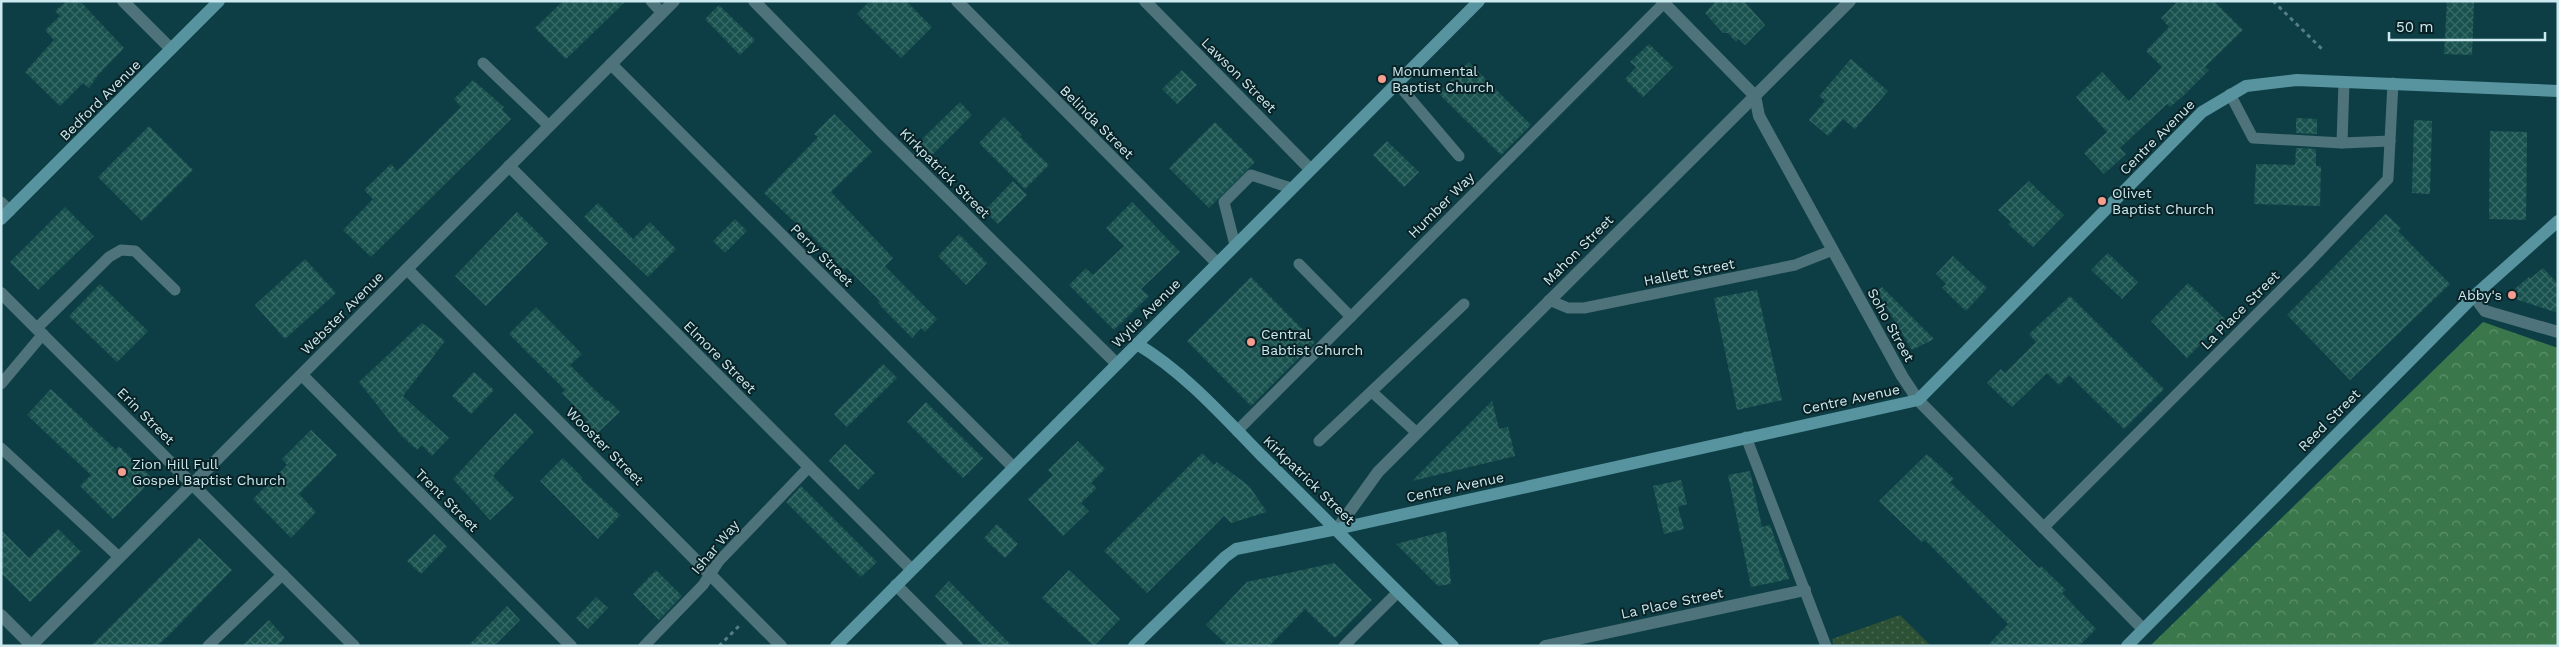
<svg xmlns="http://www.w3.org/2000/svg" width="2559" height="647" font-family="'Work Sans',sans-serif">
  <defs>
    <pattern id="forest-crowns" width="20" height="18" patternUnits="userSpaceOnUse" patternTransform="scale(1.25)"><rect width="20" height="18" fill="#3a774a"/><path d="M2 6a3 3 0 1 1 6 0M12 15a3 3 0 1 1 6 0" fill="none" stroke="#5e916d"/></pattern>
    <pattern id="park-dots" width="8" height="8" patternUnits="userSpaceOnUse" patternTransform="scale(1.25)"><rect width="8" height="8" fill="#2d5135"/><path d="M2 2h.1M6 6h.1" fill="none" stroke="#4a6a53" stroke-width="1.8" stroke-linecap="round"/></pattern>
    <pattern id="building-cross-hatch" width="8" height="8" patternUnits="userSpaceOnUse" patternTransform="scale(1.25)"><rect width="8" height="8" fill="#18514e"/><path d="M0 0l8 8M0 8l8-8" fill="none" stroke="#386a68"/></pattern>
  </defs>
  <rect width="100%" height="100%" fill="#0e3e45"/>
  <path fill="url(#forest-crowns)" d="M2483,322L2558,348V646H2150Z"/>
  <path fill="url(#park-dots)" d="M1900,615L1931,646H1834L1832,639Z"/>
  <g fill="url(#building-cross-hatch)">
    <path d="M67,1H80L124,48L98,75L89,88L83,83L60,106L25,72L54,40L45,30L60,16L55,11Z"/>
    <path d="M563,1H626L566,59L535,28Z"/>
    <path d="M870,1H906L932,27L901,58L857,14Z"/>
    <path d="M1716,1H1744L1765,25L1745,45L1739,39L1736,42L1728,33H1723L1705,13Z"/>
    <path d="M2178,1H2214L2243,30L2205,67L2209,70L2183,96L2170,107L2167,104L2120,148L2126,154L2104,174L2084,153L2107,132L2076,97L2102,72L2129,101L2162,67L2146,51L2169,27L2161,18Z"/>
    <path d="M2447,1H2474L2472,55L2444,54Z"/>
    <path d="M719,5L755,40L740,55L705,19Z"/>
    <path d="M1649,44L1673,67L1643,97L1625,79L1636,67L1630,62Z"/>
    <path d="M1851,59L1888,91L1855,129L1843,119L1828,136L1809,120L1825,101L1819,96Z"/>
    <path d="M1469,62L1531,125L1501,155L1438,93Z"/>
    <path d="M1182,70L1197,85L1177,104L1162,89Z"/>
    <path d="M473,80L504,107L502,109L511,119L371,257L343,230L373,199L364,190L391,164L397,171L461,107L454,99Z"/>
    <path d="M960,102L972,115L930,157L917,144Z"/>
    <path d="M834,114L872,152L831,192L893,258L885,266L937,319L925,332L921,328L912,338L878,303L880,301L847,268L844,270L805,228L803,230L764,193L818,137L814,134Z"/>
    <path d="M1004,117L1022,135L1020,137L1049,165L1025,189L979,143Z"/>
    <path d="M2296,118L2317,119V134L2296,133Z"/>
    <path d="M2414,120L2432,121L2430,194L2412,193Z"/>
    <path d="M1215,122L1255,162L1209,208L1169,168Z"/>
    <path d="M149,126L193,170L142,221L98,177Z"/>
    <path d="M2490,131L2527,132L2526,220L2489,219Z"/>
    <path d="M1387,141L1419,172L1404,187L1373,155Z"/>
    <path d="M2296,148L2316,149V166H2321L2320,206L2254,204L2256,164L2295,165Z"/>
    <path d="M1013,181L1027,195L998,224L984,211Z"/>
    <path d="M2029,181L2064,215L2033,247L2008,224L2011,222L1998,210Z"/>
    <path d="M1132,202L1180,252L1141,289L1149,296L1114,330L1069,285L1086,268L1093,275L1124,246L1106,228Z"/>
    <path d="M598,203L633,239L650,222L676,249L648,277L584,217Z"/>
    <path d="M65,207L94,236L38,290L10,262Z"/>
    <path d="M517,212L548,243L486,306L455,276Z"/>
    <path d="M2386,214L2401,228L2398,231L2450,284L2350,380L2287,315Z"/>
    <path d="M735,219L747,231L725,253L713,241Z"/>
    <path d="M959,234L987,263L966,285L938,256Z"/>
    <path d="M2108,253L2138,282L2122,299L2091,270Z"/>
    <path d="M1953,256L1987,288L1966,311L1942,288L1946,284L1936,274Z"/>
    <path d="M305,259L336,293L285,339L255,305Z"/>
    <path d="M2543,268L2558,284V313L2506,296L2529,277L2530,279Z"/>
    <path d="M1251,277L1315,342L1251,406L1187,341Z"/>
    <path d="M2188,283L2225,319L2187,358L2151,321Z"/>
    <path d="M100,284L148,331L117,362L69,316Z"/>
    <path d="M1882,287L1934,339L1912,350L1877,291Z"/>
    <path d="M1757,290L1782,400L1737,410L1714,298Z"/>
    <path d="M2070,296L2164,389L2124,429L2069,375L2059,385L2047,373L2012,407L1987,383L2001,369L2005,373L2036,342L2029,334Z"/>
    <path d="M536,307L582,354L570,365L606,401L608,400L620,412L594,436L583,425L588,420L562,393L565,390L509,334Z"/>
    <path d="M422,323L445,341L403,396L449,438L432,456L422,445L417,450L400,434L359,382Z"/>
    <path d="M883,364L897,378L847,427L834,414Z"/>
    <path d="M474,372L494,390L471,414L452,396Z"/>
    <path d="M51,389L116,450L119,446L153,479L113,519L80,486L91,475L27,415Z"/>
    <path d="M1492,401L1499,429L1508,427L1515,456L1412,481Z"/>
    <path d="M926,402L983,458L963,478L907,422Z"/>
    <path d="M515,413L534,432L493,476L514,498L490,520L453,479Z"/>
    <path d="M311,430L337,455L299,494L316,512L291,538L253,499L287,465L282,459Z"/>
    <path d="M1078,441L1105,469L1091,483L1097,488L1081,503L1089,511L1063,536L1028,499L1053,475L1048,470Z"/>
    <path d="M845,444L875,473L858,490L829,461Z"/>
    <path d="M1202,453L1214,465L1217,462L1249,486L1267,512L1231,523L1224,516L1147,593L1104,551Z"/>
    <path d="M1927,454L1954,479L1950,482L2039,568L2041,566L2066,590L2062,593L2096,629L2079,646H1987L2008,624L1925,540L1922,542L1879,501Z"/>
    <path d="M563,458L582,477L581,479L620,515L598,539L540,481Z"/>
    <path d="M1750,471L1762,527L1770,525L1789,579L1751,587L1728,475Z"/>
    <path d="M1681,480L1687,504L1678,507L1684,529L1664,534L1653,486Z"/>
    <path d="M801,486L877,562L861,577L786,502Z"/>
    <path d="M997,524L1018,544L1005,558L984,538Z"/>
    <path d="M58,529L81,552L30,602L1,573V530L29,558Z"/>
    <path d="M1446,531L1451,584L1438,586L1396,544Z"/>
    <path d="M434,534L447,547L421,574L407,561Z"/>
    <path d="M199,538L232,570L168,636L157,646H91Z"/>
    <path d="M1334,563L1372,600L1335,638L1305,609L1269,646H1228L1206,625L1247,582Z"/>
    <path d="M656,570L682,596L659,620L633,594Z"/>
    <path d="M1069,570L1120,619L1094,646L1042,598Z"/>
    <path d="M949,581L1012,646H983L935,596Z"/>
    <path d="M596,597L608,608L588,629L576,618Z"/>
    <path d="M507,606L520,620L494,646H468Z"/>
    <path d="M269,620L285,638L277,646H242Z"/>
  </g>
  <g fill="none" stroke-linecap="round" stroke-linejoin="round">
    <g stroke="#557e84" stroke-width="3" stroke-dasharray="4 4" stroke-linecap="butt">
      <path d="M2273,1L2324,51"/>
      <path d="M719,646L739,626"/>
    </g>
    <g stroke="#4e737a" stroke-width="11">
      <path d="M651,1L662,13"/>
      <path d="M483,63L549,126"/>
      <path d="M1397,83L1459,156"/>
      <path d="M2230,94L2253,138L2342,143L2390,141"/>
      <path d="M2342,143L2344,82"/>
      <path d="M1,202L10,211"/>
      <path d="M1235,245L1224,202L1251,175L1291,188"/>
      <path d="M1299,264L1351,317"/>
      <path d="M1549,300L1568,308H1584L1795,265L1833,250"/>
      <path d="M37,328L109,257L121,250L135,251L175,290"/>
      <path d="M1,384L43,334"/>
      <path d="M1372,392L1417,433"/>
      <path d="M1237,431L1666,1"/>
      <path d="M1746,437L1826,646"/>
      <path d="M1319,441L1464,304"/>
      <path d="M1,448L119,557"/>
      <path d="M2043,528L2309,262L2388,179L2393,83"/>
      <path d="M208,646L283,574"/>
      <path d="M644,646L703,585L719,561L809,467"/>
      <path d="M1344,646L1398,592"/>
    </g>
    <g stroke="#4e737a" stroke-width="12">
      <path d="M123,1L171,49"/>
      <path d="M754,1L883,133L1117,364"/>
      <path d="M957,1L1217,263"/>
      <path d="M1145,1L1310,169"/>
      <path d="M1662,1L1755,96L1759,116L1902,376L1918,400L2143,629"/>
      <path d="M611,64L1012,466"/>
      <path d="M509,166L911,569"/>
      <path d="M407,269L781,646"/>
      <path d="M1,293L354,646"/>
      <path d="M2474,296L2485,311L2558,332"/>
      <path d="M302,375L571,646"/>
      <path d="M1337,529L1378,472L1850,1"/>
      <path d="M896,585L957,646"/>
      <path d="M1,615L32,646"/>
      <path d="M31,646L674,1"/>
      <path d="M1545,646L1805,590"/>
    </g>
    <g stroke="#57949f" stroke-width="12">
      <path d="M1,219L219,1"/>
      <path d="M1137,344C1184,372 1223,416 1261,455C1325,518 1388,583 1453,646"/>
      <path d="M836,646L1479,1"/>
      <path d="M1134,646L1225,557L1236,549L1337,529L1918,400L2202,112L2246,86L2297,80L2558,91"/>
      <path d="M2127,646L2474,296L2558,221"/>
    </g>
  </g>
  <g fill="#f59d8e" stroke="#092226" stroke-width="2">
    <circle cx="1382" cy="79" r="5"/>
    <circle cx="2102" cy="201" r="5"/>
    <circle cx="2512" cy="295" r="5"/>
    <circle cx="1251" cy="342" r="5"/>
    <circle cx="122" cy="472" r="5"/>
  </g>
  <g text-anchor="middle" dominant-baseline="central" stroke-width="4" stroke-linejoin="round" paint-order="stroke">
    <g font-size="14" fill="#cce9ef" stroke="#092226" text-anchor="start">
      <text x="1392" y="71">Monumental<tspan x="1392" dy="16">Baptist Church</tspan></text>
      <text x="2112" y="193">Olivet<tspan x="2112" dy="16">Baptist Church</tspan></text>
      <text x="2502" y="295" text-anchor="end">Abby's</text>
      <text x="1261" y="334">Central<tspan x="1261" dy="16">Babtist Church</tspan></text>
      <text x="132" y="464">Zion Hill Full<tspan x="132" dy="16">Gospel Baptist Church</tspan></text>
    </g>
    <g font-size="14" fill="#cce9ef" stroke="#092226">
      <text transform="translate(1239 75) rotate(45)">Lawson Street</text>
      <text transform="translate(100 100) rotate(-45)">Bedford Avenue</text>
      <text transform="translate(1097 122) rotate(45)">Belinda Street</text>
      <text transform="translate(2157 137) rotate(-45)">Centre Avenue</text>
      <text transform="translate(945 173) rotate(45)">Kirkpatrick Street</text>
      <text transform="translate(1441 205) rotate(-45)">Humber Way</text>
      <text transform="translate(1578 250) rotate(-45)">Mahon Street</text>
      <text transform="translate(822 255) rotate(45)">Perry Street</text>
      <text transform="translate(1689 272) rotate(-11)">Hallett Street</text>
      <text transform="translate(2240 310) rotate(-45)">La Place Street</text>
      <text transform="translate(342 313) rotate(-45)">Webster Avenue</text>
      <text transform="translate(1146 313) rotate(-45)">Wylie Avenue</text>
      <text transform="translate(1891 325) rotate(61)">Soho Street</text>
      <text transform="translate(720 357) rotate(45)">Elmore Street</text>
      <text transform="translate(1851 399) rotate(-12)">Centre Avenue</text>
      <text transform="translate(146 416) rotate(45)">Erin Street</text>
      <text transform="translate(2329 420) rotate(-45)">Reed Street</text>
      <text transform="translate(605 446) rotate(45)">Wooster Street</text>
      <text transform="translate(1309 480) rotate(44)">Kirkpatrick Street</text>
      <text transform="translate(1455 487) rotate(-12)">Centre Avenue</text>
      <text transform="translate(447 500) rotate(45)">Trent Street</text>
      <text transform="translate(715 547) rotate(-50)">Ishar Way</text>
      <text transform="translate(1672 603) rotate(-12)">La Place Street</text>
    </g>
  </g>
  <rect width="2559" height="647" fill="none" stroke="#cce9ef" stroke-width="5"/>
  <path d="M2389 32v8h156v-8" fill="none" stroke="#cce9ef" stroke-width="2.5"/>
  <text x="2396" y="32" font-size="15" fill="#cce9ef" stroke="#092226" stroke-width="4" paint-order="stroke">50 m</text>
</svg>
